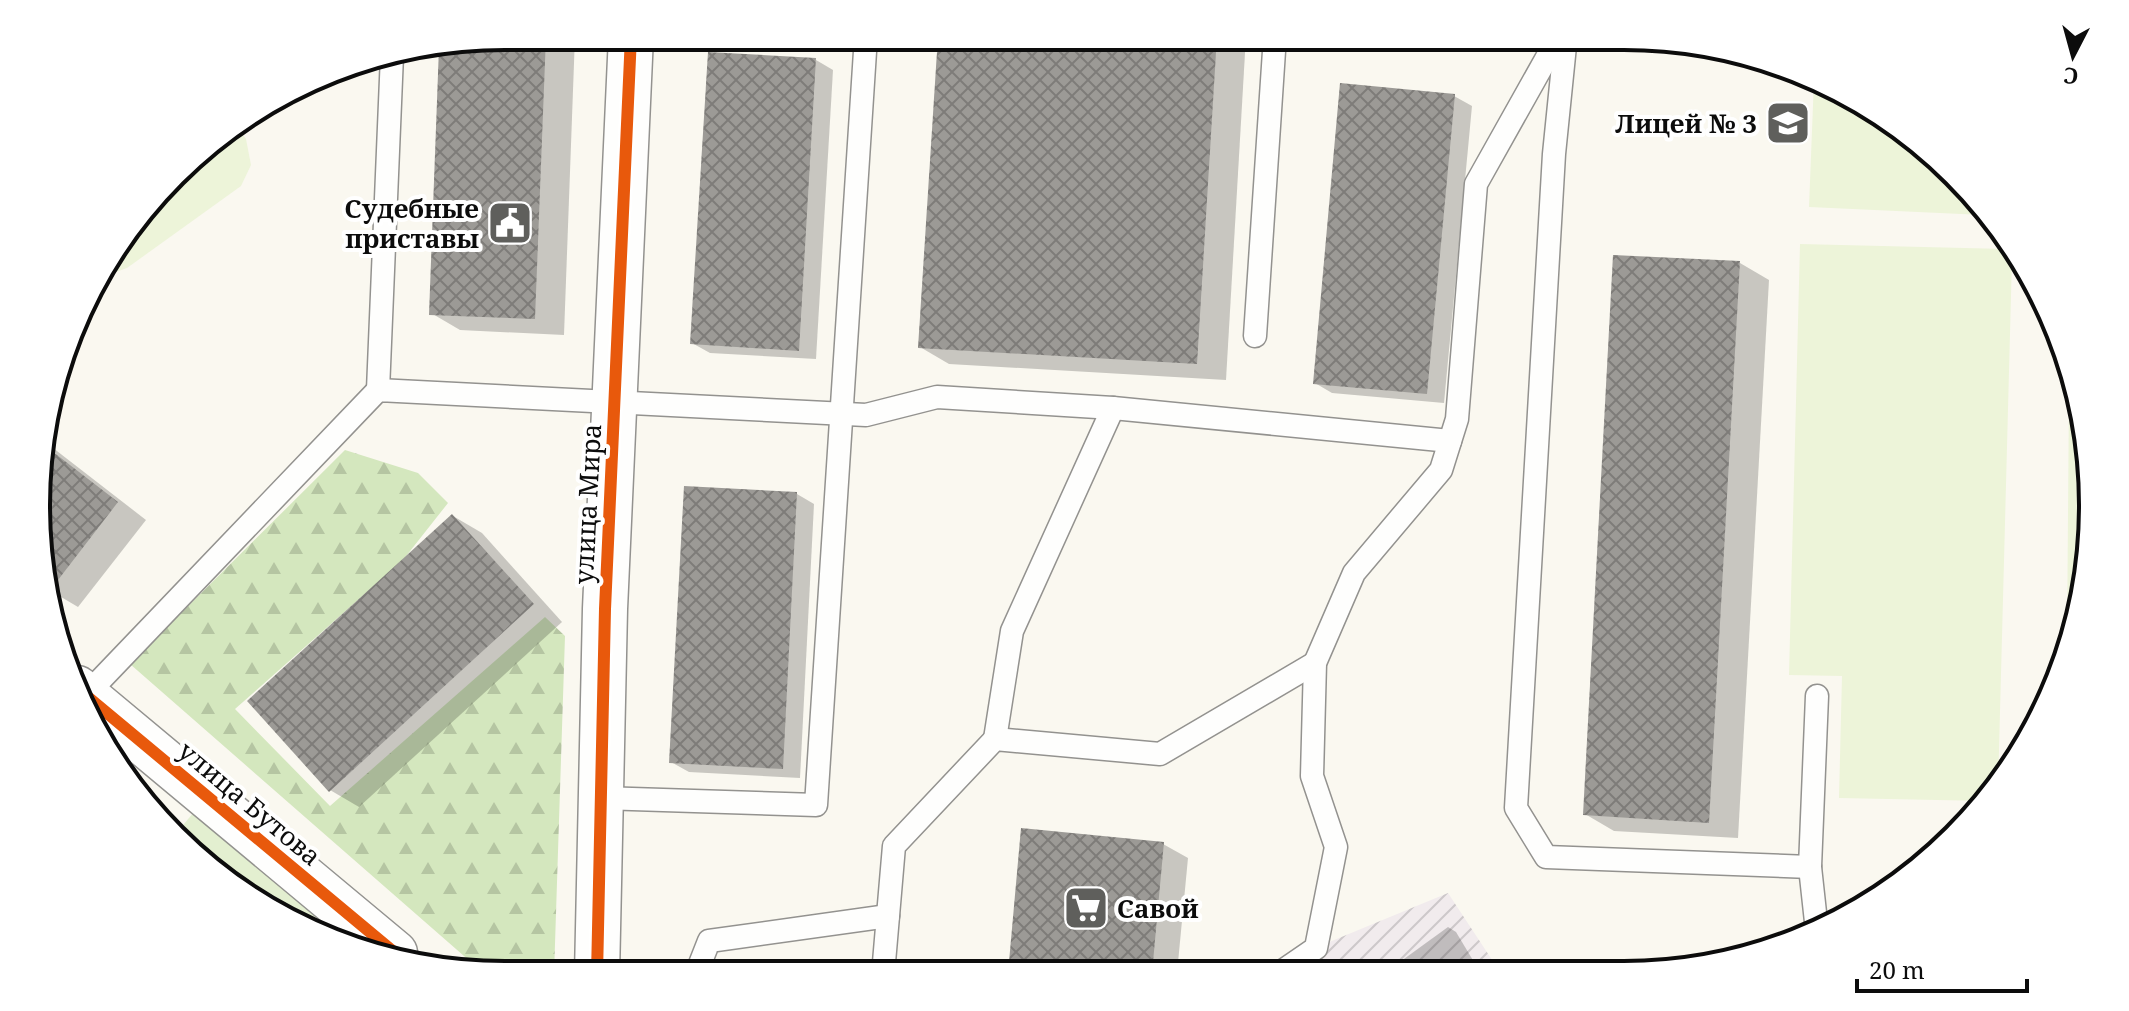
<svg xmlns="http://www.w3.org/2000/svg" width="2129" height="1011" font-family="'Noto Serif',serif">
  <defs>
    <pattern id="industrial-furrows" width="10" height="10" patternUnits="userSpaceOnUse" patternTransform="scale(2)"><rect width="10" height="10" fill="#f1ebed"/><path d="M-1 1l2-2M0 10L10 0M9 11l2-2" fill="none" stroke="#cdc8ca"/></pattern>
    <pattern id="grass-tufts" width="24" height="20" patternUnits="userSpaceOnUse" patternTransform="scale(2)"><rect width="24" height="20" fill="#e3efd0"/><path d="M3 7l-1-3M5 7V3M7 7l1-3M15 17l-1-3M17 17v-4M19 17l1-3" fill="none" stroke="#c2ccb1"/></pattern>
    <pattern id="forest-firs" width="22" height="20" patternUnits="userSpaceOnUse" patternTransform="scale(2)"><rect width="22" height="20" fill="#d4e7be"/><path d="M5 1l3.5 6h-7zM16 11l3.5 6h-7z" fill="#b5c5a2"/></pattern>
    <pattern id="building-cross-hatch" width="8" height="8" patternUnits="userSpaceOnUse" patternTransform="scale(2)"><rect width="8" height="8" fill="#9c9a96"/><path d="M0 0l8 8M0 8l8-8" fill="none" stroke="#7e7c79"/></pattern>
  </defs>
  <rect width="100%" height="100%" fill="#faf8f0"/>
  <path fill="url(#industrial-furrows)" d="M1448,893L1500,972H1257Z"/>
  <path fill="url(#grass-tufts)" d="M194,812L362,946L325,939L173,837Z"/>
  <path fill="url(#forest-firs)" d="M345,450L418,473L448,503L403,560L235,709L330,806L545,617L565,636L554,975H505L480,970L130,664Z"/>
  <g fill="#edf4d9">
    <path d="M1814,79L1956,174L1983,215L1809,207Z"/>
    <path d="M236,125L246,139L251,165L241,186L127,268L102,277L115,245L219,133Z"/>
    <path d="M1800,244L2006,249L2012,258L1998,788L1986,801L1839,798L1842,676L1789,675Z"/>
    <path d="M2069,386L2093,506L2067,638Z"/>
  </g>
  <g fill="#0003">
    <path d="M506,36H575L564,335L460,330L431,313L441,47Z"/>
    <path d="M940,36H1246L1226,380L949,364L920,347Z"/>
    <path d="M816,60L833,70L816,359L710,353L692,343Z"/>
    <path d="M1454,96L1472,106L1444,403L1332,393L1315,383Z"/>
    <path d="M1740,263L1769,280L1738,838L1614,831L1585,814Z"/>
    <path d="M44,441L146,520L78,607L46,588L40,567Z"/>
    <path d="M685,488L797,494L814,504L800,778L689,772L671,762Z"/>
    <path d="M453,516L482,533L562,622L359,807L330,790Z"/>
    <path d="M1023,831L1163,844L1188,858L1177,973H1010Z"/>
    <path d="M1448,927L1456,932L1480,972H1386Z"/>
  </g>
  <g fill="url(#building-cross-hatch)">
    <path d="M506,36H546L535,319L429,315L439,47Z"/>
    <path d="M938,36H1217L1197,364L918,348Z"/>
    <path d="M708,52L816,58L799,351L690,344Z"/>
    <path d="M1340,83L1455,94L1427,394L1313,384Z"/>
    <path d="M1613,255L1740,261L1709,823L1583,815Z"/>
    <path d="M44,445L118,502L48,593L40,567Z"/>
    <path d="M684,486L797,492L783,769L669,763Z"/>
    <path d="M452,514L534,604L329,792L247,701Z"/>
    <path d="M1021,828L1164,842L1152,973H1008Z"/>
  </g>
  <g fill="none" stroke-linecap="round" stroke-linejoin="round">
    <g stroke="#93928f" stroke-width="25">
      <g id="service">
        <path d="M1566,36L1554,154L1516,808L1546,857L1810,867"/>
        <path d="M1255,336L1275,36"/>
        <path d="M378,390L392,55"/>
        <path d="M86,695L378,390L866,415L937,397L1113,408L1450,441"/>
        <path d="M1817,696L1810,867L1817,931"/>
        <path d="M995,739L1012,631L1113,408"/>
        <path d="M601,798L816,805L866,36"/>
        <path d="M1281,972L1316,948L1336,847L1312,776L1315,663L1354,573L1441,470L1457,419L1476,184L1559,36"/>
        <path d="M696,974L709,941L888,916"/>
        <path d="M883,974L894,846L995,739L1160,754L1315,663"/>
      </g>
    </g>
    <g stroke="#93928f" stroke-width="47">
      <g id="minor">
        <path d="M77,688L395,953"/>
        <path d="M597,975L605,609L631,36"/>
      </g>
    </g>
    <use href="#service" stroke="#fefefd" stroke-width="22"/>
    <use href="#minor" stroke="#fefefd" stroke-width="44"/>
    <g stroke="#fff" stroke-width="17">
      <g id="cycleway">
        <path d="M77,688L395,953"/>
        <path d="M597,975L605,609L631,36"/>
      </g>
    </g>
    <use href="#cycleway" stroke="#e8590c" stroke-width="12"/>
  </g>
  <defs>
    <g id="school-square" transform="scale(2.3)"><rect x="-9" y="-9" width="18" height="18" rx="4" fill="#5f5f5c" stroke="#fff"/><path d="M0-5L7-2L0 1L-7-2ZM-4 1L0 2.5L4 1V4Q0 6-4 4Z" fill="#fff"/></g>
    <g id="civic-square" transform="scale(2.3)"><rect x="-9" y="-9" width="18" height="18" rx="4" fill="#5f5f5c" stroke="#fff"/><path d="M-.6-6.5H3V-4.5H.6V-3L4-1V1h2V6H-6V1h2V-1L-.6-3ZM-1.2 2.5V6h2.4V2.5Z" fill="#fff"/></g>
    <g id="supermarket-square" transform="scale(2.3)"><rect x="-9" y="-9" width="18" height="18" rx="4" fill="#5f5f5c" stroke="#fff"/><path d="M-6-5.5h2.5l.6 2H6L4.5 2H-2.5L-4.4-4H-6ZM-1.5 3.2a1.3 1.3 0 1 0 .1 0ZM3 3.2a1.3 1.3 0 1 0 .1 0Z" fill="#fff"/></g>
  </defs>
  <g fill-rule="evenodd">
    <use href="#school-square" x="1788" y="123"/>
    <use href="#civic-square" x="510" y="223"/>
    <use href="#supermarket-square" x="1086" y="908"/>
  </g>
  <g text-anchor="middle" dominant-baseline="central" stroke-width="8" stroke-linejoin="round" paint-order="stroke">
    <g font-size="26" font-weight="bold" fill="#0c0c0c" stroke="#fff" text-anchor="end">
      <text x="1757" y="123">Лицей № 3</text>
      <text x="479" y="208">Судебные<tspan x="479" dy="30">приставы</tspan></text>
      <text x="1117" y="908" text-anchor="start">Савой</text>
    </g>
    <g font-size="26" fill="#0c0c0c" stroke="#fff">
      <text transform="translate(587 504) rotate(-87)">улица Мира</text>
      <text transform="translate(250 803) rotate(40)">улица Бутова</text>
    </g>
  </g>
  <path d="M0 0H2129V1011H0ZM505 50H1624A455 455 0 0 1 2079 505V506A455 455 0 0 1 1624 961H505A455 455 0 0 1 50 506V505A455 455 0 0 1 505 50Z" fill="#fff" fill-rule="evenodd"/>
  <path fill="none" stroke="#0c0c0c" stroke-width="4" d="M505 50H1624A455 455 0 0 1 2079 505V506A455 455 0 0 1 1624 961H505A455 455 0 0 1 50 506V505A455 455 0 0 1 505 50Z"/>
  <g transform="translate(2073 56) rotate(186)" stroke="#ffffff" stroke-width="6" paint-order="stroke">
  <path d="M0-6L14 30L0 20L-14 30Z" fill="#0c0c0c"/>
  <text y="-12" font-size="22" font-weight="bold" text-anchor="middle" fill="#0c0c0c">С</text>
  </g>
  <path d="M1857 979v12h170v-12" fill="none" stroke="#0c0c0c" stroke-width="4"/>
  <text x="1869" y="979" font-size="24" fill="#0c0c0c" stroke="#ffffff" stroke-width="6" paint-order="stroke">20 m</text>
</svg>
